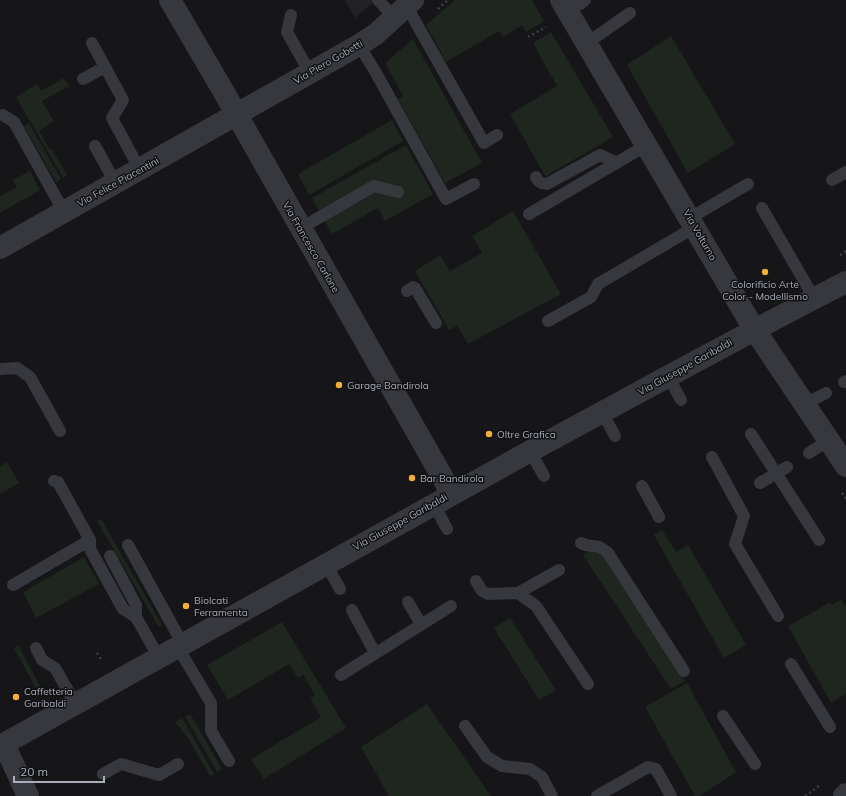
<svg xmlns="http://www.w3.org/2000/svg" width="846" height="796" font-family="Mulish,sans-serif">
  <rect width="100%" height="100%" fill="#161618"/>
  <path fill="#222225" d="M345,0H376L355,18Z"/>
  <g fill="#1e261f">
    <path d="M455,0H532L544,21L526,32L522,25L503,37L499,31L446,62L426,25Z"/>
    <path d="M551,32L613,137L546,176L544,174L510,114L557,86L533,43Z"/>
    <path d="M671,36L735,144L688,173L627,65Z"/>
    <path d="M413,39L482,163L445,183L398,99L403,96L385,63Z"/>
    <path d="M64,78L69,86L42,101L54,121L39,131L50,150L52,149L67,175L63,178L16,97L37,84L41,91Z"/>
    <path d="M392,120L403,141L309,195L298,174Z"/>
    <path d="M29,123L61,179L56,182L24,126Z"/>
    <path d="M406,145L433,194L385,221L378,208L332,234L312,198Z"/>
    <path d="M30,171L40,190L0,213V196L17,187L13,180Z"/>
    <path d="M513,211L561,294L468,344L457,326L449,330L415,271L440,255L450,271L482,253L472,236Z"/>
    <path d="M7,462L19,483L0,494V466Z"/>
    <path d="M101,519L162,625L159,627L97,521Z"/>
    <path d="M662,530L676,552L688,545L746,645L724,658L654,535Z"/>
    <path d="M592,550L605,556L685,681L671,689L583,555Z"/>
    <path d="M84,557L99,584L36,618L23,592Z"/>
    <path d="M841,599L846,607V693L831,703L788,626L829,603L832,605Z"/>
    <path d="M510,618L556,690L539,700L494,628Z"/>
    <path d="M282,622L346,728L264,779L251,759L321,717L310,698L315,695L303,675L298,678L289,664L228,700L207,665Z"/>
    <path d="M18,645L42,690L38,692L14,648Z"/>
    <path d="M687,683L736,772L700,796H695L645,707Z"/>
    <path d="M427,704L491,796H389L361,747Z"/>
    <path d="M190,714L222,769L217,772L185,716Z"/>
    <path d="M182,718L214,774L210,776L188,738L175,722Z"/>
  </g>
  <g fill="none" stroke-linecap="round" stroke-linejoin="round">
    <g stroke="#3d3f44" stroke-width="2.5" stroke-dasharray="2 3" stroke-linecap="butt">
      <path d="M438,9L448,0"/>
      <path d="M528,37L546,27"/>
      <path d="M840,255L846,251"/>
      <path d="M842,493L846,499"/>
      <path d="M97,653L101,659"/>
      <path d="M805,796L819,786"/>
    </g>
    <g stroke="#37383d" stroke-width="12">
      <path d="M378,0L394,17"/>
      <path d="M406,5L484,143L497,135"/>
      <path d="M567,7L566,2L580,4L585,0"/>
      <path d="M291,15L287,32L310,73"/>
      <path d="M92,43L123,100L112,118L140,170"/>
      <path d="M587,43L630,13"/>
      <path d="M359,45L376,73L446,199L474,184"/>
      <path d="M83,79L105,67"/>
      <path d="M3,115L14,122L64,212"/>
      <path d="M95,146L116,184"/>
      <path d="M536,177C538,182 541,184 547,184L600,155L617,163"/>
      <path d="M832,180L846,172"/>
      <path d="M762,208L814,298"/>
      <path d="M529,214L647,145"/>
      <path d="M690,218L748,184"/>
      <path d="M301,228L374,186L398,192"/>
      <path d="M407,291L413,287L415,288L436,323"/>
      <path d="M548,321L591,297L598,284L695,227"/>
      <path d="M0,369L17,368L30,377L60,431"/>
      <path d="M668,376L681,400"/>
      <path d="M844,382L846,381"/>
      <path d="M805,404L826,393"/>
      <path d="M602,412L615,436"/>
      <path d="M751,434L819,540"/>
      <path d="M530,451L544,476"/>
      <path d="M809,453L829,440"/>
      <path d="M712,457L744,516L735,544L778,616"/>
      <path d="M54,481L58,482L90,540V549L123,609L136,617"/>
      <path d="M760,483L787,467"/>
      <path d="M642,486L659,517"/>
      <path d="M434,504L447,529"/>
      <path d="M581,543C591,549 596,542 608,553L684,671"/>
      <path d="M128,545L182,643"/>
      <path d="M110,556L136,605V617L158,656"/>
      <path d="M326,564L340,589"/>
      <path d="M476,581L482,591L488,594L518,593L536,606L588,684"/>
      <path d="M13,585L90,540"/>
      <path d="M518,593L559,570"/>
      <path d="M408,602L421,624"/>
      <path d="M352,610L375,653"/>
      <path d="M177,646L211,703V731L229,761"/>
      <path d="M36,648L42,660L55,668L75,703"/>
      <path d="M791,664L830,727"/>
      <path d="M341,675L451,606"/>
      <path d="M723,716L755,764"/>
      <path d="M465,726L487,757L502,766L530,769L542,777L552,796"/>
      <path d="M103,774L121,764L159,775L178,764"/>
      <path d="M597,796L648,767L656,769L671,796"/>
    </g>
    <g stroke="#37383d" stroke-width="22">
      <path d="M170,0L225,94L452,494"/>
      <path d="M561,0L754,329L846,466"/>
      <path d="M0,248L359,45L376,34L413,0"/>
      <path d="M4,744L28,796"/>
      <path d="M0,746C177,646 355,547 534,449C638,393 741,336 846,282"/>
      <path d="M844,796L846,794"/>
    </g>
  </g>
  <g fill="#f2b134" stroke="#111113" stroke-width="1.5">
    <circle cx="765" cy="272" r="4"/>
    <circle cx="339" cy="385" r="4"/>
    <circle cx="489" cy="434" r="4"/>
    <circle cx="412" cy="478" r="4"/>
    <circle cx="186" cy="606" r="4"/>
    <circle cx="16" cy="697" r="4"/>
  </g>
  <g text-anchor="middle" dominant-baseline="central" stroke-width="3" stroke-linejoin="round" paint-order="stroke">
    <g font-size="10" fill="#a8adb8" stroke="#111113">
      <text transform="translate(328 62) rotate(-30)">Via Piero Gobetti</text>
      <text transform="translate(118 182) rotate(-29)">Via Felice Piacentini</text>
      <text transform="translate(700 235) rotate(60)">Via Volturno</text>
      <text transform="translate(311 247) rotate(60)">Via Francesco Carlone</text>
      <text transform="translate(685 367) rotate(-29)">Via Giuseppe Garibaldi</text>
      <text transform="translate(400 522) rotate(-29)">Via Giuseppe Garibaldi</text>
    </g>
    <g font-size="10" fill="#a8adb8" stroke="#111113" text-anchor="start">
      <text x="765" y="284" text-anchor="middle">Colorificio Arte<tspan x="765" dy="12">Color - Modellismo</tspan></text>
      <text x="347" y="385">Garage Bandirola</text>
      <text x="497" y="434">Oltre Grafica</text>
      <text x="420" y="478">Bar Bandirola</text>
      <text x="194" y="600">Biolcati<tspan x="194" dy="12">Ferramenta</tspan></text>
      <text x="24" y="691">Caffetteria<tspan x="24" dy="12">Garibaldi</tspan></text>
    </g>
  </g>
  <path d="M14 776v6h90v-6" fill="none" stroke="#a8adb8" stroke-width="2"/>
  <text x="20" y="776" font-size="12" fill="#a8adb8" stroke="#111113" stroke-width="3" paint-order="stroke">20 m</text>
</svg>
